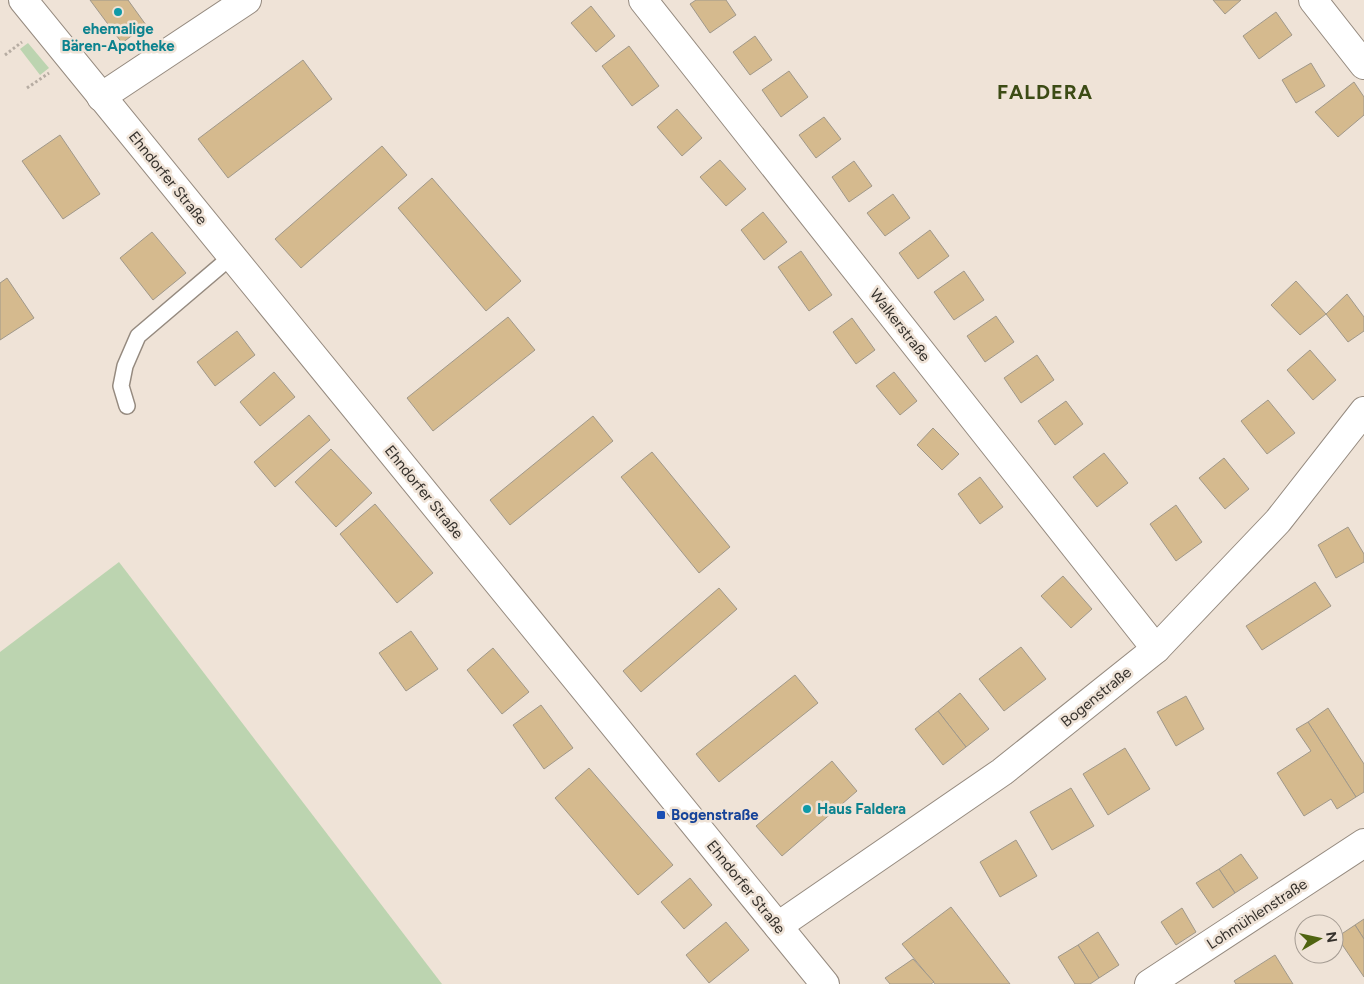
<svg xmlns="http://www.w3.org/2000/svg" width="1364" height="984" font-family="Figtree,sans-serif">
  <rect width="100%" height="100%" fill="#efe3d7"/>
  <g fill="#bcd4b0">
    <path d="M28,43L49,68L40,75L20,49Z"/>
    <path d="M119,562L442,984H0V652Z"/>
  </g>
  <g fill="#d5ba8e" stroke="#a0988a">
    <path d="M90,0H128L146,25L122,43Z"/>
    <path d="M696,0H726L736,15L710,33L690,4Z"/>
    <path d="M1213,0H1241L1225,14Z"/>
    <path d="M591,6L615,36L596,52L571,23Z"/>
    <path d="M1276,12L1292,35L1259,59L1243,36Z"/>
    <path d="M755,36L772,60L750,75L733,52Z"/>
    <path d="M629,46L659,86L632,106L602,66Z"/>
    <path d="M303,60L332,99L228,178L198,139Z"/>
    <path d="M1311,63L1325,86L1296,103L1282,80Z"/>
    <path d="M789,71L808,97L781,117L762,90Z"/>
    <path d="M1354,82L1364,97V115L1338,137L1315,112Z"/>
    <path d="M677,109L702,138L682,156L657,127Z"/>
    <path d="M824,117L841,139L816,158L799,135Z"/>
    <path d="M60,135L100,194L63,219L22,161Z"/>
    <path d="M382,146L407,175L301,268L275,239Z"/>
    <path d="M720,160L746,189L726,206L700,177Z"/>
    <path d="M854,161L872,186L849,202L832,177Z"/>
    <path d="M432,178L521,281L486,311L398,208Z"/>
    <path d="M893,194L910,218L885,236L867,213Z"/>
    <path d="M763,212L787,242L764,260L741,230Z"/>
    <path d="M930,230L949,256L918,279L899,253Z"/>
    <path d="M152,232L186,273L153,300L120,258Z"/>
    <path d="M801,251L832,295L809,311L778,267Z"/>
    <path d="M964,271L984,300L954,320L934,292Z"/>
    <path d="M7,278L34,318L0,340V283Z"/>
    <path d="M1296,281L1326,314L1300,335L1271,305Z"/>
    <path d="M1347,294L1364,317V331L1348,342L1326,314Z"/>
    <path d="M996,316L1014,342L985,362L967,336Z"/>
    <path d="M508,317L535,350L433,431L407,398Z"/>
    <path d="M852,318L875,350L856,364L833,332Z"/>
    <path d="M237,331L255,355L215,386L197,362Z"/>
    <path d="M1310,350L1336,380L1313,400L1287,370Z"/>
    <path d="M1037,355L1054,380L1021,403L1004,378Z"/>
    <path d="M274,372L295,397L260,426L240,402Z"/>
    <path d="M894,372L917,401L900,415L876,386Z"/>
    <path d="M1268,400L1295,433L1267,454L1241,421Z"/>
    <path d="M1066,401L1083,424L1055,445L1038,421Z"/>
    <path d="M309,415L330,440L275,487L254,462Z"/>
    <path d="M593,416L613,441L510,525L490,500Z"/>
    <path d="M933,428L959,454L942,470L917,445Z"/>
    <path d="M331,449L372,493L336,527L295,482Z"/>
    <path d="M652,452L730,547L699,573L621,477Z"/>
    <path d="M1104,453L1128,483L1097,507L1073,477Z"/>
    <path d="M1224,458L1249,489L1225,509L1199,478Z"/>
    <path d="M980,477L1003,507L980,524L958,494Z"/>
    <path d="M375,504L433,573L397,603L340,534Z"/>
    <path d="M1176,505L1202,542L1176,561L1150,524Z"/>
    <path d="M1348,527L1364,554V562L1336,578L1318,545Z"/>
    <path d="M1063,576L1092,609L1071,628L1041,596Z"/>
    <path d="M1315,582L1331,606L1262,650L1246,626Z"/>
    <path d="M719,588L737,609L641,692L623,671Z"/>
    <path d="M411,631L438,669L406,691L379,653Z"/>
    <path d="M1021,647L1046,679L1004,711L979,679Z"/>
    <path d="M493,648L529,692L502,714L467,670Z"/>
    <path d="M795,675L818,703L719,782L696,754Z"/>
    <path d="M960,693L989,729L966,747L938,711Z"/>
    <path d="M1186,696L1204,729L1176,746L1157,712Z"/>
    <path d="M541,705L573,748L544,769L513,725Z"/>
    <path d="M1328,708L1364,764V792L1356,797L1308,722Z"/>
    <path d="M938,711L966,747L943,765L915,729Z"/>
    <path d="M1308,722L1356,797L1337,809L1331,799L1304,816L1277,773L1311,751L1296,729Z"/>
    <path d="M1125,748L1150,789L1108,815L1083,774Z"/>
    <path d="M832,761L857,791L782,856L756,826Z"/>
    <path d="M589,768L673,865L638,895L555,798Z"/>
    <path d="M1071,788L1094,826L1052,850L1030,812Z"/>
    <path d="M1016,840L1037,876L1000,897L980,862Z"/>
    <path d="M1241,854L1258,878L1235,893L1219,869Z"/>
    <path d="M1219,869L1235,893L1213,908L1196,883Z"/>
    <path d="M690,878L712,905L684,929L661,902Z"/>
    <path d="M951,907L1010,984H935L902,944Z"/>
    <path d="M1182,908L1196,932L1176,945L1161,922Z"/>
    <path d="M1364,919V939L1355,925Z"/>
    <path d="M726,922L749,950L709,983L686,955Z"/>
    <path d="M1355,925L1364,939V977L1337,937Z"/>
    <path d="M1098,932L1119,965L1099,978L1078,945Z"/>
    <path d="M1078,945L1099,978L1090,984H1075L1058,957Z"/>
    <path d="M1275,955L1293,984H1236L1234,981Z"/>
    <path d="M913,959L934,982L931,984H890L885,978Z"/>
  </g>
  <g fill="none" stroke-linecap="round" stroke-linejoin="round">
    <g stroke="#958a7f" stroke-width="18">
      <path id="lane" d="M127,406L121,386L125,366L138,336L232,256"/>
    </g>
    <g stroke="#958a7f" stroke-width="30">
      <g id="street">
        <path d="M643,0L1156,649"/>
        <path d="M1313,0L1364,65"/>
        <path d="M101,97L247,0"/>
        <path d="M778,926L1002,772L1156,649L1278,521L1364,411"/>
        <path d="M1149,984L1364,843"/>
      </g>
    </g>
    <g stroke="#958a7f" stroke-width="30">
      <path id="secondary" d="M23,0L825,984"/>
    </g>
    <g stroke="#b6aca2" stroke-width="3" stroke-dasharray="2.5 2.5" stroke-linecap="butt">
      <path d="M5,55L22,42"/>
      <path d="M27,88L49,73"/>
    </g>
    <use href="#lane" stroke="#fff" stroke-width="15"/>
    <use href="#street" stroke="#fff" stroke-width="28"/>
    <use href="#secondary" stroke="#fff" stroke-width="28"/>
  </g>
  <g fill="#0f9aa8" stroke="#efe3d7" stroke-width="2">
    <circle cx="118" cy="12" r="5"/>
    <circle cx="807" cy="809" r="5"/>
  </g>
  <rect fill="#1a4fb4" stroke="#efe3d7" stroke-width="2" x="656" y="810" width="10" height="10" rx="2.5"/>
  <g text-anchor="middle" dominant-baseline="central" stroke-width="5" stroke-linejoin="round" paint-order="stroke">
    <g font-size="15" font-weight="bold" fill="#0d838f" stroke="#efe3d7">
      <text x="118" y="29">ehemalige<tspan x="118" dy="17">Bären-Apotheke</tspan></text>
      <text x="817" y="809" text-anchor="start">Haus Faldera</text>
    </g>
    <g font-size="15" fill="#35312c" stroke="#efe3d7">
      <text transform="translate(168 178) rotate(51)">Ehndorfer Straße</text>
      <text transform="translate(900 325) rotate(52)">Walkerstraße</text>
      <text transform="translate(424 492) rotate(51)">Ehndorfer Straße</text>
      <text transform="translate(1096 697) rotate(-39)">Bogenstraße</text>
      <text transform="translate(746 887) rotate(51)">Ehndorfer Straße</text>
      <text transform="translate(1257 914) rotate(-33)">Lohmühlenstraße</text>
    </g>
    <g font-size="15" font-weight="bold" fill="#164399" stroke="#efe3d7" text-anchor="start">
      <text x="671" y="815">Bogenstraße</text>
    </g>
    <g font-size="20" font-weight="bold" letter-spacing="1" fill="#3c4b15" stroke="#efe3d7">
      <text x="1045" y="92">FALDERA</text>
    </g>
  </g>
  <g transform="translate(1319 939) rotate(81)"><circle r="24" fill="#efe3d7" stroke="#a59c93"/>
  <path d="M0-4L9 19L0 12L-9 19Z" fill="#4f6410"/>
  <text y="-8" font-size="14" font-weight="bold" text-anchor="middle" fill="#35312c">N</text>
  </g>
</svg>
